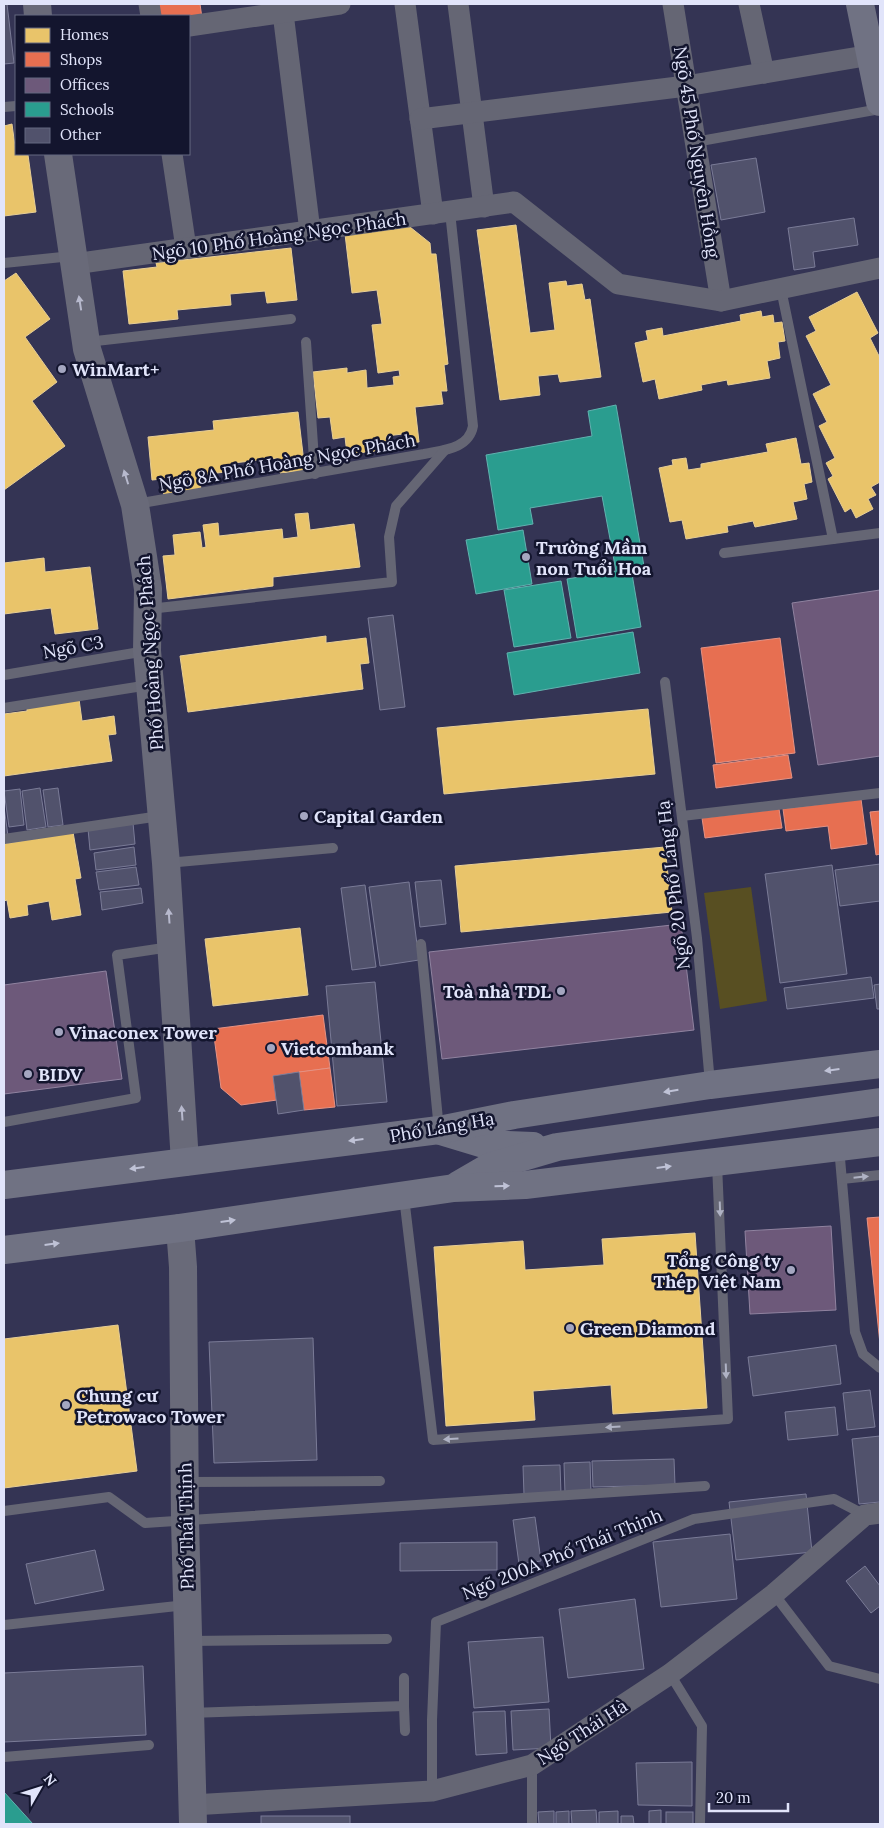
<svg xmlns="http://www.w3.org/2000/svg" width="884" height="1828" font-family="Lora,serif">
  <rect width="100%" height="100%" fill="#343454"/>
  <path fill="#584f22" d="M751,887L767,1001L720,1009L704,893Z"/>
  <g fill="#e9c46a" stroke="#e7ce95">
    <path d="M12,124L16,154L28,155L36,212L4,216V126Z"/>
    <path d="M516,225L530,333L555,330L549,283L566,281L567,286L582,284L585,300L590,299L601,377L560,382L558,374L538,376L540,395L500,400L477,230Z"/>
    <path d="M410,227L430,243L431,254H436L448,364L444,365L447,391H441L443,404L415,407L419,442L404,443L403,434L386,436L387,450L347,454L345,437L333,439L330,417L318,418L313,372L347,368V373L366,370L367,388L394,385L393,377L400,376L399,370L378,373L372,325L382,324L377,290L352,293L345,234Z"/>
    <path d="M291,248L297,300L267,303L265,291L230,294L231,305L177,310L178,319L129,324L123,271L157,267L156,263Z"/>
    <path d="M16,273L50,319L25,337L57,382L32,401L65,446L4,490V281Z"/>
    <path d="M857,292L878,333L870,338L880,358V482L871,487L876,495L868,499L873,509L856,518L851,508L845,512L828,479L833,476L826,463L835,458L819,426L827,422L813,394L831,385L806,336L816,331L809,317Z"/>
    <path d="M761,311L762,317L773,315L774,323L782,322L785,341L778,342L780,358L767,361L770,378L728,385L727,380L701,385L702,390L659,399L655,379L643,382L635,343L648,340L646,331L662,328L663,336L741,321L740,315Z"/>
    <path d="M298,412L305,471L280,473L278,458L233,463L234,471L200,475L201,492L164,496L162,479L152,480L148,437L214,430L213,421Z"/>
    <path d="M796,438L801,464L809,463L812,482L804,484L807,499L793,502L797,519L755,527L753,521L727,526L728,532L686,539L682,520L670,522L659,468L673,465L672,460L686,458L688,470L701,468V464L768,452L766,444Z"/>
    <path d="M308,513L310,530L354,524L360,567L273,577V586L168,599L163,556L175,555L173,535L200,532L202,548L206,547L203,525L218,523L219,536L282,529L283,539L298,537L295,514Z"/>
    <path d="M44,558L45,572L90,567L98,629L55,634L51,608L4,614V563Z"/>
    <path d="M326,636V643L366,638L369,663L360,664L363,689L188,712L180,656Z"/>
    <path d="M79,699L82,721L114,716L116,734L108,735L112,761L4,776V714L27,711V707Z"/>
    <path d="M648,709L655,774L444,794L437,728Z"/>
    <path d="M73,832L81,878L75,879L81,915L52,920L49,901L27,905L28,915L10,918L7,900L4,901V844Z"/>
    <path d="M665,847L672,912L461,932L455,866Z"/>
    <path d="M300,928L308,995L213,1006L205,939Z"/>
    <path d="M695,1233L707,1408L613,1414L611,1385L533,1391L535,1420L446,1426L434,1247L523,1241L525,1270L604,1265L602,1239Z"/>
    <path d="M118,1325L137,1471L4,1488V1339Z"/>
  </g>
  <g fill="#e76f51" stroke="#e59284">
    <path d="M155,4H200L202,18L157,16Z"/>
    <path d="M780,638L795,753L716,763L701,648Z"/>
    <path d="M788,755L792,778L716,788L713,765Z"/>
    <path d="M861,799L867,844L831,849L828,826L786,831L783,809Z"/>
    <path d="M779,809L782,828L705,838L702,818Z"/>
    <path d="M880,811V854L876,855L870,812Z"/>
    <path d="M323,1015L330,1068L273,1076L277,1100L241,1105L221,1088L213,1029Z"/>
    <path d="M330,1068L335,1107L304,1110L299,1072Z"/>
    <path d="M880,1217V1344L867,1218Z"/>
  </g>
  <g fill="#6d597a" stroke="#9083a0">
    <path d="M880,590V756L818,765L792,603Z"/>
    <path d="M681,924L694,1030L442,1059L429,952Z"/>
    <path d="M106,971L122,1079L4,1094V985Z"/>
    <path d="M831,1226L836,1310L750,1314L745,1231Z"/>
  </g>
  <g fill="#2a9d8f" stroke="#61b2af">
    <path d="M616,405L645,572L632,574L641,627L577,638L567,579L616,571L602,496L530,508L533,524L498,530L486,455L592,436L588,411Z"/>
    <path d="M523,530L532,584L476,594L466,540Z"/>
    <path d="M561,581L571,638L514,647L504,590Z"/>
    <path d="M633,632L640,673L514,695L507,653Z"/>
    <path d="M4,1792L33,1824H4Z"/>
  </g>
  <g fill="#51526c" stroke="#7a7b97">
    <path d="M4,4H7L14,63L4,64Z"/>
    <path d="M756,158L765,212L721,220L711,165Z"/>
    <path d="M854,218L858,245L813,252L815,267L794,270L788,228Z"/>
    <path d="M393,615L405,707L380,710L368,618Z"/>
    <path d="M40,788L46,827L27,830L22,791Z"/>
    <path d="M58,788L63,825L48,827L43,790Z"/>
    <path d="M20,789L24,825L9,827L4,791Z"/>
    <path d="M4,807L8,836L4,837Z"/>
    <path d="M133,823L135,844L90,850L88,829Z"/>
    <path d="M134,847L136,865L96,870L94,853Z"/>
    <path d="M880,864V901L840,906L835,870Z"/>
    <path d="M832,865L847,974L780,983L765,874Z"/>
    <path d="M136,867L139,885L99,890L96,872Z"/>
    <path d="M441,880L446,924L420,927L415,882Z"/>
    <path d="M409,882L419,960L380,966L369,887Z"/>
    <path d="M365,885L376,967L352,970L341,888Z"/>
    <path d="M141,888L143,903L102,910L100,892Z"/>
    <path d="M871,977L874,998L787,1009L784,988Z"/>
    <path d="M375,982L387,1102L337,1106L326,986Z"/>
    <path d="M880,984V1009H877L874,985Z"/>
    <path d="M299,1072L304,1110L278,1114L273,1076Z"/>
    <path d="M313,1338L317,1460L214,1463L209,1342Z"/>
    <path d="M836,1345L841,1384L753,1396L748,1357Z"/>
    <path d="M870,1390L875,1427L847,1430L843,1393Z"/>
    <path d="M835,1407L838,1435L788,1440L785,1412Z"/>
    <path d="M880,1436V1502L859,1504L852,1439Z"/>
    <path d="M674,1459L675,1485L593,1487L592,1461Z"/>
    <path d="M590,1462L591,1493L565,1494L564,1463Z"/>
    <path d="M560,1465L561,1494L524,1495L523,1466Z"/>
    <path d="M806,1494L812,1552L736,1560L729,1502Z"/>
    <path d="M535,1517L541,1561L519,1564L513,1520Z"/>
    <path d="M730,1534L737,1599L661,1607L653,1542Z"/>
    <path d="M497,1542V1570L400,1571V1543Z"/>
    <path d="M95,1550L104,1590L35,1604L26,1564Z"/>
    <path d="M865,1566L880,1586V1606L871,1613L846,1581Z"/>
    <path d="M635,1599L644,1669L568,1678L559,1609Z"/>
    <path d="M543,1637L549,1702L474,1708L468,1642Z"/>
    <path d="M143,1666L146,1735L4,1742V1673Z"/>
    <path d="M549,1709L551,1748L513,1750L511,1711Z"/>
    <path d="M505,1711L507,1753L476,1755L473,1712Z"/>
    <path d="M692,1762V1806L638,1805L636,1763Z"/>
    <path d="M596,1810L597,1824H572L571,1811Z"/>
    <path d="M661,1810V1824H649V1811Z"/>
    <path d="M554,1811V1824H539L538,1812Z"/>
    <path d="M569,1811V1824H556V1812Z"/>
    <path d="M618,1811V1824H599V1812Z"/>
    <rect x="666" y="1812" width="27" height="12"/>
    <rect x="261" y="1816" width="89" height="8"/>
    <path d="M621,1816H633L634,1824H621Z"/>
  </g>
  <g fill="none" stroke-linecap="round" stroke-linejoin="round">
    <g stroke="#656674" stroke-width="10">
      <path d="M4,107L16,106"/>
      <path d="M695,142L880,109"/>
      <path d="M4,263L72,256"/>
      <path d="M781,289L833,539"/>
      <path d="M87,342L291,319"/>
      <path d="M306,342L315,474"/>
      <path d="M136,504L424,454C443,450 469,449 473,426L450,212"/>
      <path d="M724,553L880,533"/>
      <path d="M149,609L392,582L389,537L396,506L445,450"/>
      <path d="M4,675L146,651"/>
      <path d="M665,682L697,938L710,1083"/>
      <path d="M4,708L149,685"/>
      <path d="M682,816L880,793"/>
      <path d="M4,839L160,816"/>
      <path d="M167,863L333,848"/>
      <path d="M421,944L439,1130"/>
      <path d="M4,1122L136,1098L117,955L170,947"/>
      <path d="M839,1147L855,1332L863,1354L880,1368"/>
      <path d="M842,1179L880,1175"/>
      <path d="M404,1197L433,1440L728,1419L717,1164"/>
      <path d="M186,1482L380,1481"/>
      <path d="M4,1511L109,1497L145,1523L705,1486"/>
      <path d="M774,1594L829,1666L880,1679"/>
      <path d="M4,1625L186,1605"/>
      <path d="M189,1641L387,1639"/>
      <path d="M670,1674L702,1726L700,1824"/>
      <path d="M404,1706L405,1731"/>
      <path d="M190,1713L404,1706V1678"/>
      <path d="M4,1757L149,1745"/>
      <path d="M432,1791V1720L436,1622L694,1519L834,1499L865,1515"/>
      <path d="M532,1824V1765"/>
    </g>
    <g stroke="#656674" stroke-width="21">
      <path d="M149,4L151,16"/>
      <path d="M405,4L433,214"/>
      <path d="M458,4L484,207"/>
      <path d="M673,4L721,301"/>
      <path d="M749,4L764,73"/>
      <path d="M283,13L310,231"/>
      <path d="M189,26L340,4"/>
      <path d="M420,119L686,86L871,55"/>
      <path d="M172,154L186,248"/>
      <path d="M74,264L514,202L618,284L721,301L880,268"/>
      <path d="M192,1805L432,1791L532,1765L670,1674L774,1594L865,1515L880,1513"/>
    </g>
    <g stroke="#696a79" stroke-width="28">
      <path d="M37,4L38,16"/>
      <path d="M58,154L87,349L135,505L148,589L147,651L166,863L185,1162"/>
      <path d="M180,1228L183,1267L185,1520L193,1824"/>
    </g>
    <g stroke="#707283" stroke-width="28">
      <path d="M860,4L880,102"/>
      <path d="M441,1131L484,1144L533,1146"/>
      <path d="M4,1185L439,1130L514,1115L710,1085L880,1064"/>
      <path d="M458,1185L489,1167L557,1147L880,1102"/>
      <path d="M4,1250L180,1228L454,1188L525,1185L880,1142"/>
    </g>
  </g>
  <defs><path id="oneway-solid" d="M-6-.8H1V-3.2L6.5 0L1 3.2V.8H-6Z" transform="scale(1.25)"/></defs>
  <g fill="#b7b9cd">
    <use href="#oneway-solid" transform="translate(80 303) rotate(-99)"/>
    <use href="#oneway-solid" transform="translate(126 477) rotate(-107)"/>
    <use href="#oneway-solid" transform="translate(169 916) rotate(-94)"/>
    <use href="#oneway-solid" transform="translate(182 1113) rotate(-94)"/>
  </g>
  <g fill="#bfc2d6">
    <use href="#oneway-solid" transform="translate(832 1070) rotate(173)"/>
    <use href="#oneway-solid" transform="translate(671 1091) rotate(171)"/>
    <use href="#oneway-solid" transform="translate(356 1140) rotate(173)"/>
    <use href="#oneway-solid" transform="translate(664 1167) rotate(-7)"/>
    <use href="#oneway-solid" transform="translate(137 1168) rotate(173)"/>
    <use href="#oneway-solid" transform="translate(502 1186) rotate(-2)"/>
    <use href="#oneway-solid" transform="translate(228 1221) rotate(-8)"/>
    <use href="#oneway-solid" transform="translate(52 1244) rotate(-7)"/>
  </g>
  <g fill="#afb2c4">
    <use href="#oneway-solid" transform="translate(861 1177) rotate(-6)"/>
    <use href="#oneway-solid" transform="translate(720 1209) rotate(88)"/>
    <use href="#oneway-solid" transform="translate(726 1371) rotate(88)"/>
    <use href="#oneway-solid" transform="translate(613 1427) rotate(176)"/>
    <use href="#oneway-solid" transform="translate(451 1439) rotate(176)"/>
  </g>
  <g fill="#a4a6c0" stroke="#13152e" stroke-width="2">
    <circle cx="62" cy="369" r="5"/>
    <circle cx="526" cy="557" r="5"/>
    <circle cx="304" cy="816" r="5"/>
    <circle cx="561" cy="991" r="5"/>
    <circle cx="59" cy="1032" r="5"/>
    <circle cx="271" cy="1048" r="5"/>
    <circle cx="28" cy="1074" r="5"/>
    <circle cx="791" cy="1270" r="5"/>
    <circle cx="570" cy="1328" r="5"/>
    <circle cx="66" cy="1405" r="5"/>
  </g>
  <g text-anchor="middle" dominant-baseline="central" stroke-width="5" stroke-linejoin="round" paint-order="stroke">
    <g font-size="18" fill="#e1e4fa" stroke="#13152e">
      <text transform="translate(697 152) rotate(81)">Ngõ 45 Phố Nguyên Hồng</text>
      <text transform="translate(279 236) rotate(-8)">Ngõ 10 Phố Hoàng Ngọc Phách</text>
      <text transform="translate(287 462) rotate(-10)">Ngõ 8A Phố Hoàng Ngọc Phách</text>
      <text transform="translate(73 647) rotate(-10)">Ngõ C3</text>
      <text transform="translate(150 653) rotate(-94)">Phố Hoàng Ngọc Phách</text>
      <text transform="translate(673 885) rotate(-97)">Ngõ 20 Phố Láng Hạ</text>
      <text transform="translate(442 1127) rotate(-10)">Phố Láng Hạ</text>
      <text transform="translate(186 1526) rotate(-91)">Phố Thái Thịnh</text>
      <text transform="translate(562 1554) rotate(-22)">Ngõ 200A Phố Thái Thịnh</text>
      <text transform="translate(582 1732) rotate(-33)">Ngõ Thái Hà</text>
    </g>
    <g font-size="18" font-weight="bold" fill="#e1e4fa" stroke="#13152e" text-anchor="start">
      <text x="72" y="369">WinMart+</text>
      <text x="536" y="547">Trường Mầm<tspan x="536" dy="21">non Tuổi Hoa</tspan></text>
      <text x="314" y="816">Capital Garden</text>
      <text x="551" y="991" text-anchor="end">Toà nhà TDL</text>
      <text x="69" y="1032">Vinaconex Tower</text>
      <text x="281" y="1048">Vietcombank</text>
      <text x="38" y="1074">BIDV</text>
      <text x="781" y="1260" text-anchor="end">Tổng Công ty<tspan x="781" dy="21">Thép Việt Nam</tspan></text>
      <text x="580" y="1328">Green Diamond</text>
      <text x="76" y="1395">Chung cư<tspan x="76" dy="21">Petrowaco Tower</tspan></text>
    </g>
  </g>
  <rect width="884" height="1828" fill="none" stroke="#e1e4fa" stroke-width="10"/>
  <rect x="15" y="15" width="175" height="140" fill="#13152e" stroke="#656880"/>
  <rect x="25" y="28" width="25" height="15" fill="#e9c46a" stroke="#656880"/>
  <text x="60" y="40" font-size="15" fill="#e1e4fa">Homes</text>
  <rect x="25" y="52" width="25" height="15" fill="#e76f51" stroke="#656880"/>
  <text x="60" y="65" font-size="15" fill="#e1e4fa">Shops</text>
  <rect x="25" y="78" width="25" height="15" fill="#6d597a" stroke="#656880"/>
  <text x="60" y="90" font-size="15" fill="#e1e4fa">Offices</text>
  <rect x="25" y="102" width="25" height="15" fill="#2a9d8f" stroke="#656880"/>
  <text x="60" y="115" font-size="15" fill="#e1e4fa">Schools</text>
  <rect x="25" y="128" width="25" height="15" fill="#51526c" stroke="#656880"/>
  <text x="60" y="140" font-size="15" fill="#e1e4fa">Other</text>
  <g transform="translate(40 1788) rotate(51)" stroke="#13152e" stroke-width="4" paint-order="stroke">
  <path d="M0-4L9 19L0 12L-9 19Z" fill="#e1e4fa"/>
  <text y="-8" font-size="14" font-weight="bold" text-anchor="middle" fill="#e1e4fa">N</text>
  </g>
  <path d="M709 1803v8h79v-8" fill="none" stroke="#e1e4fa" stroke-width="2.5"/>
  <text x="716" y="1803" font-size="15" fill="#e1e4fa" stroke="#13152e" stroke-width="4" paint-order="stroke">20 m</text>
</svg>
